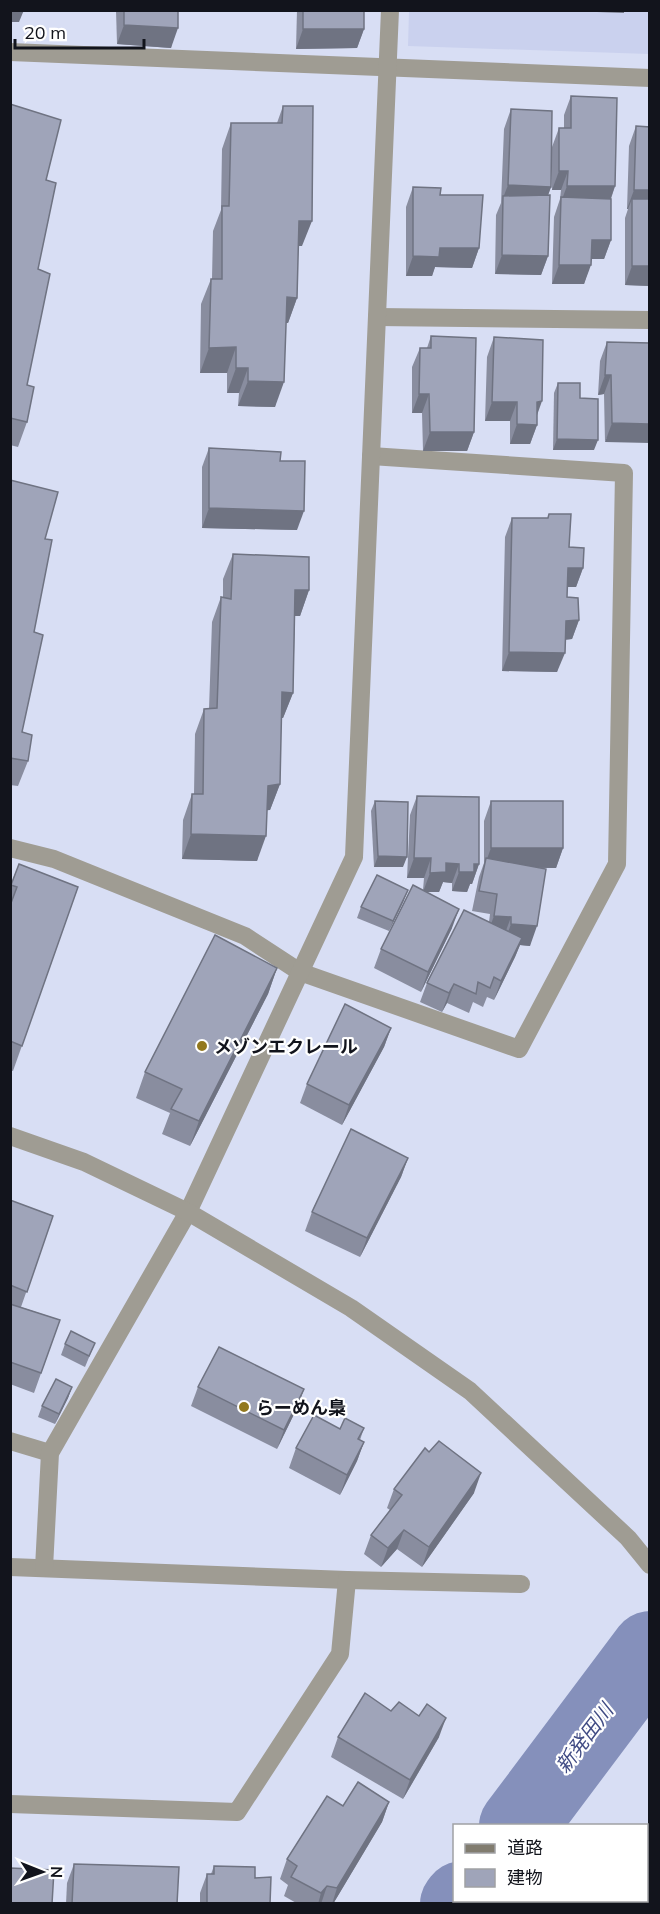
<svg xmlns="http://www.w3.org/2000/svg" width="660" height="1914" font-family="Mulish,'Noto Sans JP',sans-serif">
  <rect width="100%" height="100%" fill="#d8def4"/>
  <path fill="#cad1ee" d="M409,11H649V54L408,46Z"/>
  <g fill="none" stroke-linecap="round" stroke-linejoin="round">
    <g stroke="#8590bb" stroke-width="78">
      <path d="M518,1826L650,1650"/>
      <path d="M459,1904L462,1900"/>
    </g>
    <g stroke="#9f9c93" stroke-width="18">
      <path d="M10,52L650,78"/>
      <path d="M377,317L650,320"/>
      <path d="M10,848L54,859L245,936L300,972L519,1049L617,864L624,473L371,456"/>
      <path d="M10,1441L50,1453"/>
      <path d="M10,1567L347,1580L521,1584"/>
      <path d="M44,1568L50,1453L188,1212L354,857L390,10"/>
      <path d="M10,1804L237,1812L340,1654L347,1580"/>
    </g>
    <path stroke="#9f9c93" stroke-width="18" d="M10,1136L84,1162L188,1212L351,1308L470,1391L628,1538L650,1565"/>
    <g stroke="#817c6f" stroke-width="18">
      <path d="M646,1849L650,1845"/>
      <path d="M606,1904L608,1900"/>
    </g>
  </g>
  <g fill="#898d9f">
    <path d="M116,10H178L171,48L117,44Z"/>
    <path d="M297,10H364V29L357,48L296,49Z"/>
    <path d="M571,96L615,186L611,199V240L604,259H592L584,284H552L554,217L560,199L561,190H552V147L559,128H564V115Z"/>
    <path d="M10,104L46,180L27,385V422L18,447L10,445Z"/>
    <path d="M283,106L302,246H298L297,298L288,323H286L275,407L238,406L239,393H227V373H200L201,304L211,279H212L213,231L221,210L222,149L231,123H277Z"/>
    <path d="M511,109L551,187L548,195V256L541,275L495,274L496,215L501,203L504,129Z"/>
    <path d="M636,126L650,286L625,285V218L628,209H627L629,146Z"/>
    <path d="M413,187L440,195L479,248L472,268L435,267L432,276H406V207Z"/>
    <path d="M431,336L474,432L467,451H423L422,413H412V367L420,348H427Z"/>
    <path d="M494,337L537,416V425L530,444H510V421H485L487,357Z"/>
    <path d="M607,342L650,343L605,442L604,394L598,395L600,361Z"/>
    <path d="M558,383L580,398L594,450H553L554,393Z"/>
    <path d="M209,448L280,461L297,530L202,528V467Z"/>
    <path d="M10,480L45,539L22,732L28,761L18,786L10,785Z"/>
    <path d="M549,514L583,568L576,587H567V597L579,620L572,639L565,640L557,672L502,671L505,537L512,518H548Z"/>
    <path d="M233,554L309,590L300,616H295L293,693L283,718H281L280,784L270,810H267L257,861L182,859L183,820L192,794H194L195,734L204,709H209L212,622L221,597H223V579Z"/>
    <path d="M417,796L479,864L472,884H470L467,892L452,891V883L443,882L439,892H426L452,928L421,992L374,968L381,949L423,890L424,878H407L410,815Z"/>
    <path d="M375,801L403,867H374L371,811Z"/>
    <path d="M491,801L563,848L556,868H538L530,946L520,945L515,957L494,1000L487,997L483,1007L473,1002L469,1013L447,1003L442,1012L420,1002L427,983L489,922L490,914L472,911L479,877L484,863V821Z"/>
    <path d="M19,864L78,887L13,1071L10,1070V886Z"/>
    <path d="M404,900L389,931L357,918L361,907Z"/>
    <path d="M277,968L268,994L190,1146L162,1134L170,1113L136,1098L145,1072Z"/>
    <path d="M391,1028L384,1047L342,1125L300,1103L307,1084Z"/>
    <path d="M408,1158L401,1177L360,1257L305,1231L312,1212Z"/>
    <path d="M10,1200L53,1216L21,1307L60,1320L34,1393L10,1384Z"/>
    <path d="M95,1343L85,1367L61,1355L65,1344Z"/>
    <path d="M72,1387L68,1398L55,1424L38,1417L42,1406Z"/>
    <path d="M198,1387L304,1389L297,1408L277,1449L191,1406Z"/>
    <path d="M364,1428L360,1440L364,1442L357,1461L340,1495L289,1468L296,1448L340,1429Z"/>
    <path d="M394,1489L474,1493L422,1567L397,1549L381,1567L364,1554L371,1535L390,1510L387,1508Z"/>
    <path d="M391,1711L439,1737L403,1799L331,1757L338,1737Z"/>
    <path d="M389,1802L382,1822L333,1904H298L284,1896L288,1885L280,1879L287,1859L343,1806Z"/>
    <path d="M74,1864L177,1904H66L67,1883Z"/>
    <path d="M214,1866L255,1878L270,1904H200V1893L207,1874H211Z"/>
  </g>
  <g fill="#6f7382">
    <path d="M10,10H24L19,22H10Z"/>
    <path d="M543,10H624V13Z"/>
    <path d="M124,25L178,28L171,48L117,44Z"/>
    <path d="M303,29H364L357,48L296,49Z"/>
    <path d="M559,171H568L561,190H552Z"/>
    <path d="M508,185L551,187L544,206L503,198Z"/>
    <path d="M567,186H615L608,206L561,202Z"/>
    <path d="M634,190H650V210L632,199L628,209H627Z"/>
    <path d="M299,221H312L302,246H289Z"/>
    <path d="M592,240H611L604,259H585Z"/>
    <path d="M440,248H479L472,268L435,267L432,276H406L413,256Z"/>
    <path d="M502,255L548,256L541,275L495,274Z"/>
    <path d="M559,265H591L584,284H552Z"/>
    <path d="M632,266H650V286L625,285Z"/>
    <path d="M287,297L297,298L288,323L277,322Z"/>
    <path d="M236,347L227,373H200L209,348Z"/>
    <path d="M236,368H248L239,393H227Z"/>
    <path d="M605,375H611L604,394L598,395Z"/>
    <path d="M248,381L284,382L275,407L238,406Z"/>
    <path d="M419,394H429L422,413H412Z"/>
    <path d="M542,401L535,421L537,402Z"/>
    <path d="M492,402H517L510,421H485Z"/>
    <path d="M612,423L650,424V443L605,442Z"/>
    <path d="M517,424L537,425L530,444H510Z"/>
    <path d="M430,432H474L467,451H423Z"/>
    <path d="M557,439L598,440L594,450H553Z"/>
    <path d="M209,508L304,511L297,530L202,528Z"/>
    <path d="M568,568H583L576,587H561Z"/>
    <path d="M295,590H309L300,616H286Z"/>
    <path d="M579,620L572,639L559,640L566,621Z"/>
    <path d="M509,652L565,653L557,672L502,671Z"/>
    <path d="M282,692L293,693L283,718H273Z"/>
    <path d="M280,784L270,810L259,811L268,786Z"/>
    <path d="M191,834L266,836L257,861L182,859Z"/>
    <path d="M491,848H563L556,868L484,867Z"/>
    <path d="M378,856L407,857L403,867H374Z"/>
    <path d="M414,858H431L424,878H407Z"/>
    <path d="M446,863L459,864L452,883L443,882L439,892H423L430,873Z"/>
    <path d="M474,864H479L472,884H470L467,892L452,891L459,872Z"/>
    <path d="M408,890L404,900L389,931L393,921Z"/>
    <path d="M459,909L452,928L421,992L428,972Z"/>
    <path d="M494,916L511,917L504,936L487,935Z"/>
    <path d="M511,924L537,926L530,946L520,945L515,957L494,1000L501,981L504,943Z"/>
    <path d="M277,968L268,994L190,1146L199,1121Z"/>
    <path d="M454,984L447,1003L442,1012L449,993Z"/>
    <path d="M391,1028L384,1047L342,1125L349,1105Z"/>
    <path d="M408,1158L401,1177L360,1257L367,1238Z"/>
    <path d="M72,1387L68,1398L55,1424L59,1414Z"/>
    <path d="M304,1389L297,1408L277,1449L284,1430Z"/>
    <path d="M364,1442L357,1461L340,1495L347,1475Z"/>
    <path d="M481,1473L474,1493L422,1567L429,1547Z"/>
    <path d="M404,1530L397,1549L381,1567L388,1548Z"/>
    <path d="M446,1718L439,1737L403,1799L410,1780Z"/>
    <path d="M389,1802L382,1822L333,1904H332L337,1888Z"/>
    <path d="M327,1886L321,1904H318L321,1893Z"/>
  </g>
  <g fill="#9fa4b9" stroke="#6f7382" stroke-width="1.5">
    <path d="M124,10H178V28L124,25Z"/>
    <rect x="303" y="10" width="61" height="19"/>
    <path d="M571,96L617,98L615,186H567L568,171H559V128H571Z"/>
    <path d="M10,104L61,120L46,180L56,183L38,269L50,274L27,385L34,387L27,422L10,418Z"/>
    <path d="M283,106H313L312,221H299L297,298L287,297L284,382L248,381V368H236V347L209,348L211,279H222V206H229L231,123H282Z"/>
    <path d="M511,109L552,111L551,187L508,185Z"/>
    <path d="M636,126L650,127V190H634Z"/>
    <path d="M413,187L441,188L440,195H483L479,248H440L439,257L413,256Z"/>
    <path d="M550,195L548,256L502,255L503,196Z"/>
    <path d="M561,197L611,199V240H592L591,265H559Z"/>
    <rect x="632" y="199" width="18" height="67"/>
    <path d="M431,336L476,338L474,432H430L429,394H419L420,348H431Z"/>
    <path d="M494,337L543,340L542,401L537,402V425L517,424V402H492Z"/>
    <path d="M607,342L650,343V424L612,423L611,375H605Z"/>
    <path d="M558,383H580V398L598,399V440L557,439Z"/>
    <path d="M209,448L281,452L280,461H305L304,511L209,508Z"/>
    <path d="M10,480L58,492L45,539L52,540L34,632L43,635L22,732L32,735L28,761L10,758Z"/>
    <path d="M549,514H571L569,547L584,548L583,568H568L567,597L578,598L579,620L566,621L565,653L509,652L512,518H548Z"/>
    <path d="M233,554L309,557V590H295L293,693L282,692L280,784L268,786L266,836L191,834L192,794H203L204,709L217,708L221,597L231,599Z"/>
    <path d="M417,796L479,797V864H474V872H459V864L446,863V872L430,873L431,858H414Z"/>
    <path d="M375,801L408,802L407,857L378,856Z"/>
    <rect x="491" y="801" width="72" height="47"/>
    <path d="M486,858L546,869L537,926L511,924V917L494,916L497,894L479,891Z"/>
    <path d="M19,864L78,887L22,1046L10,1041V903H11L17,887L11,885Z"/>
    <path d="M377,875L408,890L393,921L361,907Z"/>
    <path d="M413,885L459,909L428,972L381,949Z"/>
    <path d="M464,910L522,938L501,981L494,977L490,988L478,982L476,994L454,984L449,993L427,983Z"/>
    <path d="M215,935L277,968L199,1121L171,1109L182,1089L145,1072Z"/>
    <path d="M345,1004L391,1028L349,1105L307,1084Z"/>
    <path d="M351,1129L408,1158L367,1238L312,1212Z"/>
    <path d="M10,1200L53,1216L27,1292L10,1285Z"/>
    <path d="M10,1304L60,1320L41,1373L10,1362Z"/>
    <path d="M71,1331L95,1343L89,1356L65,1344Z"/>
    <path d="M219,1347L304,1389L284,1430L198,1387Z"/>
    <path d="M56,1379L72,1387L59,1414L42,1406Z"/>
    <path d="M314,1415L340,1429L345,1418L364,1428L358,1439L364,1442L347,1475L296,1448Z"/>
    <path d="M439,1441L481,1473L429,1547L404,1530L388,1548L371,1535L402,1495L394,1489L425,1448L429,1452Z"/>
    <path d="M365,1693L391,1711L399,1702L419,1716L427,1704L446,1718L410,1780L338,1737Z"/>
    <path d="M358,1782L389,1802L337,1888L327,1886L321,1893L291,1877L297,1866L287,1859L327,1796L343,1806Z"/>
    <path d="M74,1864L179,1867L177,1904H72Z"/>
    <path d="M214,1866L255,1867V1878L271,1877L270,1904H207V1874H214Z"/>
    <path d="M10,1868L54,1870L52,1904H10Z"/>
  </g>
  <g fill="#92781e" stroke="#fff" stroke-width="2">
    <circle cx="202" cy="1046" r="6"/>
    <circle cx="244" cy="1407" r="6"/>
  </g>
  <g text-anchor="middle" dominant-baseline="central" stroke-width="4.5" stroke-linejoin="round" paint-order="stroke">
    <g font-size="18" font-weight="bold" fill="#12141c" stroke="#fff" text-anchor="start">
      <text x="214" y="1046">メゾンエクレール</text>
      <text x="256" y="1407">らーめん梟</text>
    </g>
    <g font-size="20" font-style="italic" fill="#404b84" stroke="#fff">
      <text transform="translate(584 1738) rotate(-53)">新発田川</text>
    </g>
  </g>
  <rect width="660" height="1914" fill="none" stroke="#12141c" stroke-width="24"/>
  <rect x="453" y="1824" width="195" height="78" fill="#ffffff" stroke="#a0a1a4" stroke-width="1.5"/>
  <rect x="465" y="1844" width="30" height="9" fill="#817c6f" stroke="#a0a1a4" stroke-width="1.5"/>
  <text x="507" y="1854" font-size="18" fill="#12141c">道路</text>
  <rect x="465" y="1869" width="30" height="18" fill="#9fa4b9" stroke="#a0a1a4" stroke-width="1.5"/>
  <text x="507" y="1884" font-size="18" fill="#12141c">建物</text>
  <g transform="translate(42 1872) rotate(91)" stroke="#ffffff" stroke-width="4.5" paint-order="stroke">
  <path d="M0-4.5L10 22L0 15L-10 22Z" fill="#12141c"/>
  <text y="-9" font-size="16" font-weight="bold" text-anchor="middle" fill="#12141c">N</text>
  </g>
  <path d="M15 39v9h129v-9" fill="none" stroke="#12141c" stroke-width="3"/>
  <text x="24" y="39" font-size="18" fill="#12141c" stroke="#ffffff" stroke-width="4.5" paint-order="stroke">20 m</text>
</svg>
